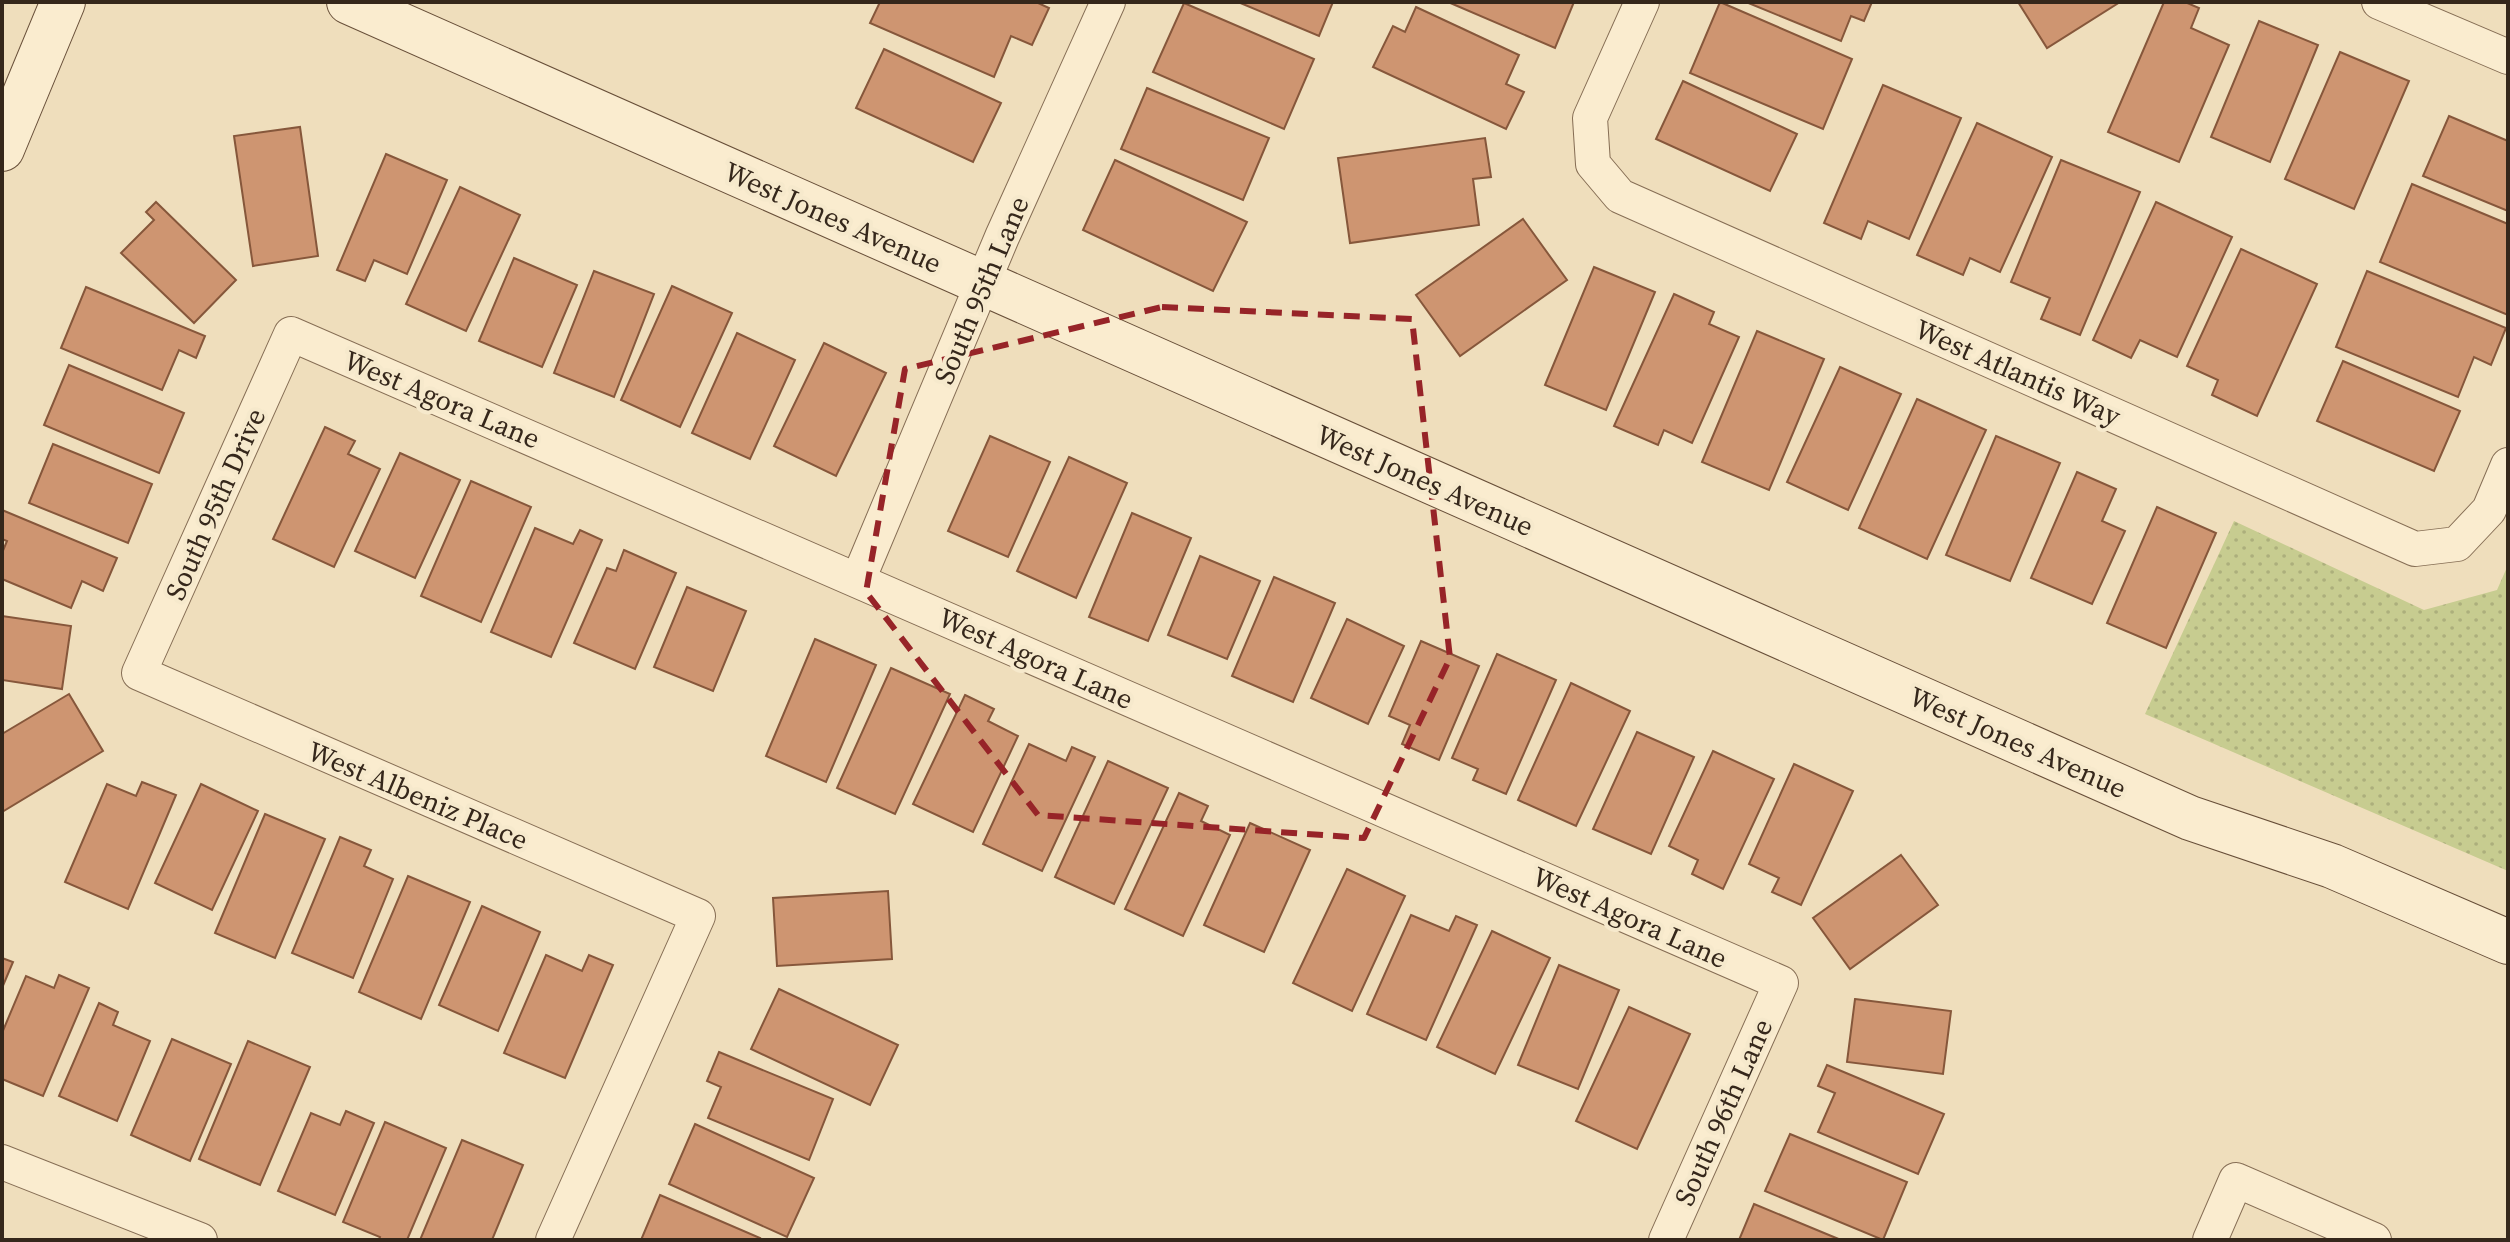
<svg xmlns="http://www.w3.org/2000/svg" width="2510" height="1242" font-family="'Source Serif 4',serif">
  <defs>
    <pattern id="park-dots" width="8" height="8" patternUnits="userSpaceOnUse" patternTransform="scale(2)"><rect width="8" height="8" fill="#c7cc90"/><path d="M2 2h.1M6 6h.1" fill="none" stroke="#acaf7c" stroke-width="1.8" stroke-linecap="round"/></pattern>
  </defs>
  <rect width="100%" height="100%" fill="#efdebc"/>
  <path fill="url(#park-dots)" d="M2234,521L2424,610L2497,590L2508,565V871L2145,714Z"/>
  <g fill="#ce9571" stroke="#86573b" stroke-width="2">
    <path d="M880,2H1036L1049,8L1032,45L1011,36L994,77L870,23Z"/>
    <path d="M1238,2H1333L1319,36Z"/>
    <path d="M1448,2H1574L1555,48Z"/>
    <path d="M1720,2L1852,59L1823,129L1690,73Z"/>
    <path d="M1746,2H1872L1864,21L1851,16L1841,41Z"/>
    <path d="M2018,2H2120L2047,48Z"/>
    <path d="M2164,2H2185L2199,8L2191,28L2229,45L2179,162L2108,132Z"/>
    <path d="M1184,3L1314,59L1284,129L1153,72Z"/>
    <path d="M1416,7L1519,55L1506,84L1524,92L1506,129L1373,67L1393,26L1405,32Z"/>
    <path d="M2259,21L2318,45L2270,162L2211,137Z"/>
    <path d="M884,49L1001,103L973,162L856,108Z"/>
    <path d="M2340,52L2409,81L2354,209L2285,179Z"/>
    <path d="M1683,81L1797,134L1770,191L1656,139Z"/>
    <path d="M1883,85L1961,118L1909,239L1868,221L1861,239L1824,223Z"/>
    <path d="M1147,88L1269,138L1243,200L1121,149Z"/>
    <path d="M2449,116L2508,141V211L2423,176Z"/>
    <path d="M1977,123L2052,157L2000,272L1970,258L1963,275L1917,255Z"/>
    <path d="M300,127L318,256L253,266L234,136Z"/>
    <path d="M1485,138L1491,177L1473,179L1479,225L1350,243L1338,158Z"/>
    <path d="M386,154L447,180L407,274L374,260L365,281L337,270Z"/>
    <path d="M1115,160L1247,222L1213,291L1083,230Z"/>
    <path d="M2061,160L2140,192L2080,335L2041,319L2050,298L2011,282Z"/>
    <path d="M2412,184L2508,224V315L2380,262Z"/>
    <path d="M460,187L520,215L466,331L406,304Z"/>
    <path d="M156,202L236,280L194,323L121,253L154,220L146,212Z"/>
    <path d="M2156,202L2232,237L2177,357L2140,340L2131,358L2093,340Z"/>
    <path d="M1523,219L1567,280L1460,356L1416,295Z"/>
    <path d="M2241,249L2317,284L2257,416L2212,395L2218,380L2187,366Z"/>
    <path d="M514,258L577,285L542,367L479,341Z"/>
    <path d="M1594,267L1655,292L1606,410L1545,385Z"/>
    <path d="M594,271L654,294L614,397L554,373Z"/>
    <path d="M2367,271L2506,328L2491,365L2474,357L2458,397L2336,347Z"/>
    <path d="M672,286L732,313L680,427L621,400Z"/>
    <path d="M86,287L205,336L196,358L179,350L162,390L61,348Z"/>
    <path d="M1674,294L1714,312L1709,324L1739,337L1692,443L1664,430L1658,445L1614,426Z"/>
    <path d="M1757,331L1824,359L1769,490L1702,462Z"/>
    <path d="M737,333L795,360L750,459L692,433Z"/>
    <path d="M824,343L886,373L836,476L774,446Z"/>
    <path d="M2343,361L2460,411L2434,471L2317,421Z"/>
    <path d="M69,365L184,413L159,473L44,425Z"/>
    <path d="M1840,367L1901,394L1848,510L1787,482Z"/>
    <path d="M1917,399L1986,430L1927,559L1859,528Z"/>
    <path d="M325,427L355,441L348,454L380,469L334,567L273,539Z"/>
    <path d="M990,436L1050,462L1008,557L948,531Z"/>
    <path d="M1996,436L2060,463L2010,581L1946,555Z"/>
    <path d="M53,444L152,484L128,543L29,503Z"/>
    <path d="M400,453L460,480L415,578L355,551Z"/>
    <path d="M1069,457L1127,483L1076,598L1017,571Z"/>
    <path d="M2077,472L2116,489L2102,521L2125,531L2092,604L2031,578Z"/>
    <path d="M471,481L531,507L481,622L421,596Z"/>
    <path d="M2157,507L2216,533L2166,648L2107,623Z"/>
    <path d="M2,510L117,558L103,591L82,581L71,608L2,579V553L7,541L2,539Z"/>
    <path d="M1132,513L1191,538L1148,641L1089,617Z"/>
    <path d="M535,528L573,544L580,530L602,540L551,657L491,632Z"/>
    <path d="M624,550L676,573L635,669L574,643L607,568L616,571Z"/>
    <path d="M1200,556L1260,581L1227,659L1168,635Z"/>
    <path d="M1274,577L1335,603L1293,702L1232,676Z"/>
    <path d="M687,587L746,611L713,691L654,667Z"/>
    <path d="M2,616L71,626L62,689L2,680Z"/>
    <path d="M1347,619L1404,646L1368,724L1311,698Z"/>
    <path d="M815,639L876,665L826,782L766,756Z"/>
    <path d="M1421,641L1479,666L1439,760L1402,744L1410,725L1389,716Z"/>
    <path d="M1497,654L1556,680L1506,794L1473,780L1478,769L1452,758Z"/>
    <path d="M891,668L950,694L895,814L837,788Z"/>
    <path d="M1571,683L1630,711L1576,826L1518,800Z"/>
    <path d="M69,694L103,751L2,812V734Z"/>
    <path d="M965,695L994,709L988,721L1018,736L973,832L913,804Z"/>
    <path d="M1637,732L1694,757L1651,854L1593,829Z"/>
    <path d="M1029,744L1066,761L1072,747L1095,757L1042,871L983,844Z"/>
    <path d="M1713,751L1774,779L1723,889L1692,874L1698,860L1669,846Z"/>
    <path d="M1108,761L1168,788L1114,904L1055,877Z"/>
    <path d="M1794,764L1853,791L1801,905L1772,892L1779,878L1749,864Z"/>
    <path d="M142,782L176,795L128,909L65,882L107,784L136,796Z"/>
    <path d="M201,784L258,811L212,910L155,883Z"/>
    <path d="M1179,793L1208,806L1201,821L1230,835L1183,936L1125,909Z"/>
    <path d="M265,814L325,839L275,958L215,933Z"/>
    <path d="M1250,823L1310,850L1264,952L1204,925Z"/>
    <path d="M340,837L371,850L364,866L393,879L353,978L292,953Z"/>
    <path d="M1901,855L1938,905L1850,969L1813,918Z"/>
    <path d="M1347,869L1405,896L1352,1011L1293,983Z"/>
    <path d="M408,876L470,902L421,1019L359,992Z"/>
    <path d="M888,891L892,959L777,966L773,898Z"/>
    <path d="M482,906L540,932L498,1031L439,1005Z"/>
    <path d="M1411,915L1449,931L1456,916L1477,925L1426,1040L1367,1014Z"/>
    <path d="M1492,931L1550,958L1495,1074L1437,1047Z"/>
    <path d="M546,955L582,971L589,955L613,965L565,1078L504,1053Z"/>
    <path d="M2,958L13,962L2,988Z"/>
    <path d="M1559,965L1619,990L1578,1089L1518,1065Z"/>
    <path d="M59,975L89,988L43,1096L2,1079V1033L26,976L54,988Z"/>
    <path d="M779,989L898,1045L870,1105L751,1049Z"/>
    <path d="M1855,999L1951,1011L1943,1074L1847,1062Z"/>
    <path d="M99,1003L118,1012L113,1025L150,1041L117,1121L59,1096Z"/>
    <path d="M1629,1007L1690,1034L1637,1149L1576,1121Z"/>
    <path d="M172,1039L231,1064L190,1161L131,1135Z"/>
    <path d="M248,1041L310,1067L260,1185L199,1159Z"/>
    <path d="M719,1052L833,1099L809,1160L708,1118L721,1087L707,1081Z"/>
    <path d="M1827,1065L1944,1114L1918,1174L1818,1132L1835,1093L1818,1086Z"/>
    <path d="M346,1111L374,1123L335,1215L278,1191L311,1113L340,1125Z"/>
    <path d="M385,1122L446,1148L407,1240H379L380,1237L343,1222Z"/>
    <path d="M695,1124L814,1178L787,1237L669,1184Z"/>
    <path d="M1790,1134L1907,1182L1883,1240L1765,1191Z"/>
    <path d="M462,1140L523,1165L492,1240H420Z"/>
    <path d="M660,1195L760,1238L759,1240H641Z"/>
    <path d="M1754,1204L1841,1240H1739Z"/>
  </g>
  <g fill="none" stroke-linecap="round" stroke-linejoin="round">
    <g stroke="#866e55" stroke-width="36">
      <g id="street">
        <path d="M1642,2L1590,118L1593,164L1620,196L2415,549L2457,544L2489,510L2508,465"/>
        <path d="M2379,2L2508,57"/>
        <path d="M858,580L1002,237L1108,2"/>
        <path d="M2,1162L200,1240"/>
        <path d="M553,1240L698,916L139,673L291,334L1781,983L1666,1240"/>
        <path d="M2210,1240L2236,1180L2374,1240"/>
      </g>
    </g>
    <g stroke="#684f39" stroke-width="46">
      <g id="secondary">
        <path d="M349,2L2190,818L2332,866L2508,942"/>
        <path d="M2,149L63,2"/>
      </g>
    </g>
    <use href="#street" stroke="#faeccf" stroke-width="34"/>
    <use href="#secondary" stroke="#faeccf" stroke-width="44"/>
  </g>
  <path fill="none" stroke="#972428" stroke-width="6" stroke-dasharray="16 10" stroke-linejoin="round" d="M1162,307L1412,319L1450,658L1364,838L1038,815L866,592L905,369Z"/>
  <g text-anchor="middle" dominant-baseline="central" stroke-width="8" stroke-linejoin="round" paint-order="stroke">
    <g font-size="28" fill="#35271b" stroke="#f6e9cc">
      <text transform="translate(833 217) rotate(24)">West Jones Avenue</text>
      <text transform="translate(981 290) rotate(-67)">South 95th Lane</text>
      <text transform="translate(2018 372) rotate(24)">West Atlantis Way</text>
      <text transform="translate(442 399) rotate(23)">West Agora Lane</text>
      <text transform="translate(1425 480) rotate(24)">West Jones Avenue</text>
      <text transform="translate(215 504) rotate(-66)">South 95th Drive</text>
      <text transform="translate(1036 658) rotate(24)">West Agora Lane</text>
      <text transform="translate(2018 742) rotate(24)">West Jones Avenue</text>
      <text transform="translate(418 795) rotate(23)">West Albeniz Place</text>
      <text transform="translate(1630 917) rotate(24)">West Agora Lane</text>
      <text transform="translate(1723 1112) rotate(-66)">South 96th Lane</text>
    </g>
  </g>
  <rect width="2510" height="1242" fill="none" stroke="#35271b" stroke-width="8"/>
</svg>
